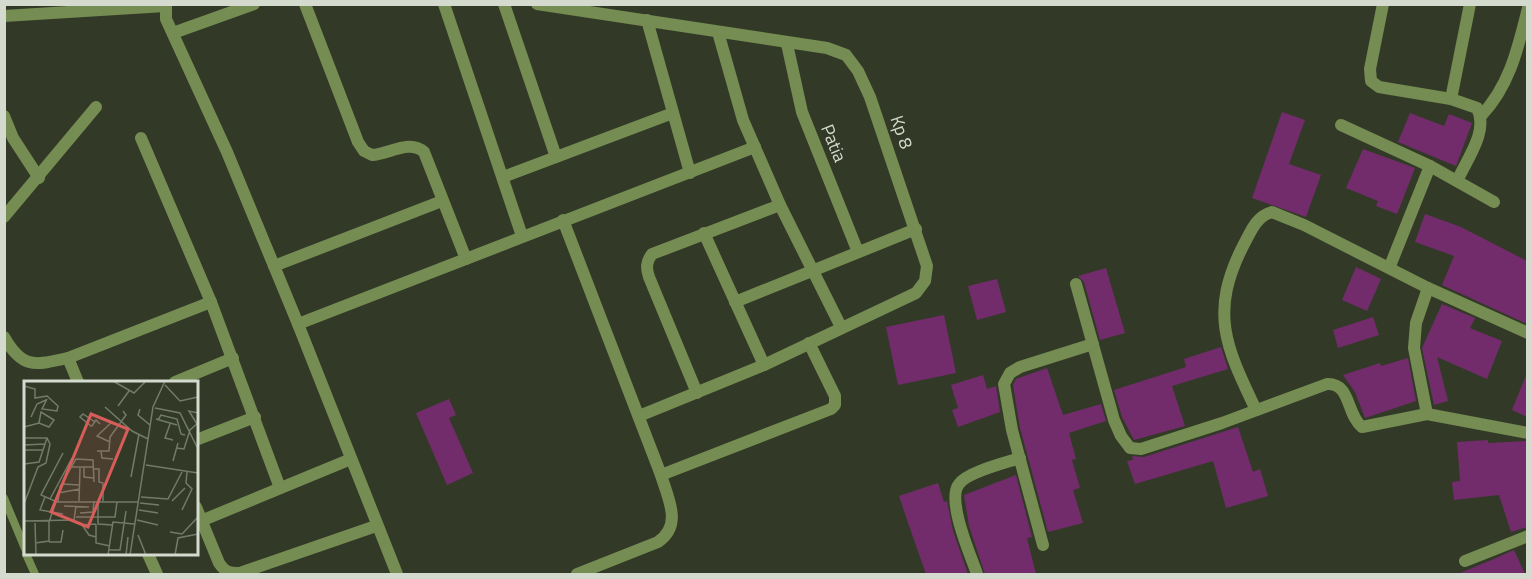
<svg xmlns="http://www.w3.org/2000/svg" width="1532" height="579" font-family="'Titillium Web',sans-serif">
  <rect width="100%" height="100%" fill="#323a27"/>
  <g fill="#722c6b">
    <path d="M1282,112L1305,120L1289,164L1321,175L1306,217L1252,198Z"/>
    <path d="M1410,113L1444,126L1449,114L1472,123L1456,166L1398,142Z"/>
    <path d="M1363,149L1415,168L1397,214L1376,206L1378,201L1346,188Z"/>
    <path d="M1425,214L1461,227L1527,261V324L1442,285L1454,256L1415,242Z"/>
    <path d="M1356,267L1381,279L1367,311L1342,300Z"/>
    <path d="M1106,268L1125,333L1100,340L1084,282L1078,276Z"/>
    <path d="M997,279L1006,312L977,320L968,286Z"/>
    <path d="M1442,304L1475,318L1470,328L1502,341L1487,379L1437,357L1448,401L1434,405L1422,348Z"/>
    <path d="M944,315L956,373L898,385L886,327Z"/>
    <path d="M1373,317L1379,335L1338,348L1333,330Z"/>
    <path d="M1221,347L1228,369L1172,386L1185,426L1134,440L1122,417L1114,390L1186,367L1184,359Z"/>
    <path d="M1408,358L1416,401L1365,418L1355,392L1343,375L1380,363L1381,366Z"/>
    <path d="M1047,368L1063,415L1101,404L1106,421L1069,433L1076,459L1072,460L1080,488L1073,490L1083,523L1048,532L1020,428L1013,385L1016,379Z"/>
    <path d="M1527,373V417L1512,410Z"/>
    <path d="M983,375L987,389L996,386L1000,412L958,427L952,410L958,408L951,385Z"/>
    <path d="M449,399L456,415L449,418L473,473L447,485L416,413Z"/>
    <path d="M1238,427L1253,472L1260,469L1268,496L1226,508L1213,461L1135,484L1127,461L1133,460L1132,456L1144,457Z"/>
    <path d="M1488,440V443L1527,441V527L1511,532L1499,495L1454,500L1452,482L1460,481L1457,442Z"/>
    <path d="M1016,475L1032,537L1027,538L1036,574H985L969,526L964,495Z"/>
    <path d="M938,483L944,502L947,501L953,531L968,574H926L906,517L899,496Z"/>
    <path d="M1514,550L1525,574H1458L1496,558Z"/>
  </g>
  <g fill="none" stroke-linecap="round" stroke-linejoin="round">
    <g stroke="#758c53" stroke-width="8">
      <path d="M4,498L26,551"/>
      <path d="M26,554L35,574"/>
    </g>
    <g stroke="#758c53" stroke-width="12">
      <path d="M166,4V19L227,152L298,324L397,574"/>
      <path d="M305,4L358,142L364,151L372,155C389,154 410,139 424,152L466,259"/>
      <path d="M444,4L522,236"/>
      <path d="M504,4L556,157"/>
      <path d="M537,4L827,48L846,55L858,71L870,97L927,266L925,281L916,293L764,365L639,416"/>
      <path d="M1383,4L1370,69L1371,81L1379,87L1451,99L1477,108C1489,131 1467,159 1457,181"/>
      <path d="M4,16L165,6"/>
      <path d="M647,20L690,173"/>
      <path d="M718,32L743,120L780,205L841,327"/>
      <path d="M173,33L254,4"/>
      <path d="M787,44L802,112L858,252"/>
      <path d="M1451,99L1470,4"/>
      <path d="M4,116L13,138L39,178"/>
      <path d="M1481,116C1510,85 1518,48 1528,8"/>
      <path d="M1341,125L1430,166L1494,202"/>
      <path d="M141,138L211,302L280,488"/>
      <path d="M503,177L673,113"/>
      <path d="M4,217L96,107"/>
      <path d="M563,220L661,475C668,499 683,525 658,542L577,574"/>
      <path d="M704,233L764,365"/>
      <path d="M274,266L442,201"/>
      <path d="M1390,266L1430,166"/>
      <path d="M1076,284L1114,420L1121,436L1130,448L1141,449L1222,423L1327,384C1351,383 1346,414 1362,427L1427,414L1528,433"/>
      <path d="M735,302L916,229"/>
      <path d="M298,324L755,147"/>
      <path d="M4,337C23,370 35,365 68,358L211,302"/>
      <path d="M68,358L78,382"/>
      <path d="M175,382L233,358"/>
      <path d="M697,393L649,277C646,268 646,262 652,254L780,205"/>
      <path d="M1256,410C1226,347 1209,313 1243,246C1251,232 1255,217 1272,212L1304,225L1428,288L1528,333"/>
      <path d="M1427,414L1414,348L1416,323L1428,288"/>
      <path d="M196,440L255,417"/>
      <path d="M661,475L831,409L835,405V396L809,343"/>
      <path d="M196,507L219,563C225,572 229,573 240,573L376,526"/>
      <path d="M196,523L351,459"/>
      <path d="M1043,545L1012,430L1004,384L1010,373L1020,367L1093,344"/>
      <path d="M148,554L157,574"/>
      <path d="M1465,561L1528,536"/>
      <path d="M977,574C971,556 946,500 959,484C967,472 1005,463 1020,458"/>
    </g>
  </g>
  <g text-anchor="middle" dominant-baseline="central" stroke-width="5" stroke-linejoin="round" paint-order="stroke">
    <g font-size="18" fill="#d5dacf" stroke="#323a27">
      <text transform="translate(902 132) rotate(71)">Kp 8</text>
      <text transform="translate(834 143) rotate(68)">Patia</text>
    </g>
  </g>
  <g transform="translate(24 381)">
    <rect width="174" height="174" fill="#323a27"/>
    <path fill="none" stroke="#737a6a" stroke-width="1.5" d="M89,0L110,12L121,1M141,4L156,20L174,16M0,5L11,8V17L23,15L34,25L33,30L18,28L23,18M94,25L105,10M81,26L108,50L124,58M131,27L156,32L174,68M116,28L114,34L126,44M7,36L13,23L22,19M132,38L153,44M134,39L137,34L153,38L157,53L161,54M71,41L59,33L56,36L67,45H68L72,39L76,43M146,43L141,57L149,59M173,43L165,30L174,32M0,46L15,42L25,46L30,39L17,31L15,42M0,57H23L26,63L22,82L14,86L0,123M86,61L73,55L88,41M0,64L21,63M152,67L160,68L166,49L174,42M0,69H19M73,70H85L86,56L102,34L99,30M77,70L78,77L89,78M39,72L17,114L33,121H114M149,80L154,62M0,83L15,81L23,57M122,84L174,92M48,86H70M60,86V96L70,97M70,88H75V101L79,102V120M107,96L115,53M38,103L56,104M34,112L56,108M21,116L16,129L39,133M117,116L144,118L158,91M26,118L48,77M55,120L56,87M74,120V143L89,144M148,120L161,107M34,121L36,106L52,78L69,79L70,101M116,122L135,124M40,125L65,126M115,129L134,132M158,129L168,108L162,102L163,91M56,132L69,131L70,120M52,136H91L93,121M113,139L134,144M0,140L50,139L52,125M11,142L12,174M146,151L158,153L174,136M114,154L122,174M72,156L65,154L58,144L71,143L72,144V162L86,165M25,161H37L39,149M11,162L25,160V141L32,121M85,169H96L102,130M84,174L89,141L110,143M102,174L104,156M106,174L129,26L141,0M151,174L154,157L174,153"/>
    <path fill="#d65d5a" fill-opacity="0.15" stroke="#d65d5a" stroke-width="3" d="M67,33L104,48L64,146L27,131Z"/>
    <rect width="174" height="174" fill="none" stroke="#d5dacf" stroke-width="3"/>
  </g>
  <rect width="1532" height="579" fill="none" stroke="#d5dacf" stroke-width="12"/>
</svg>
